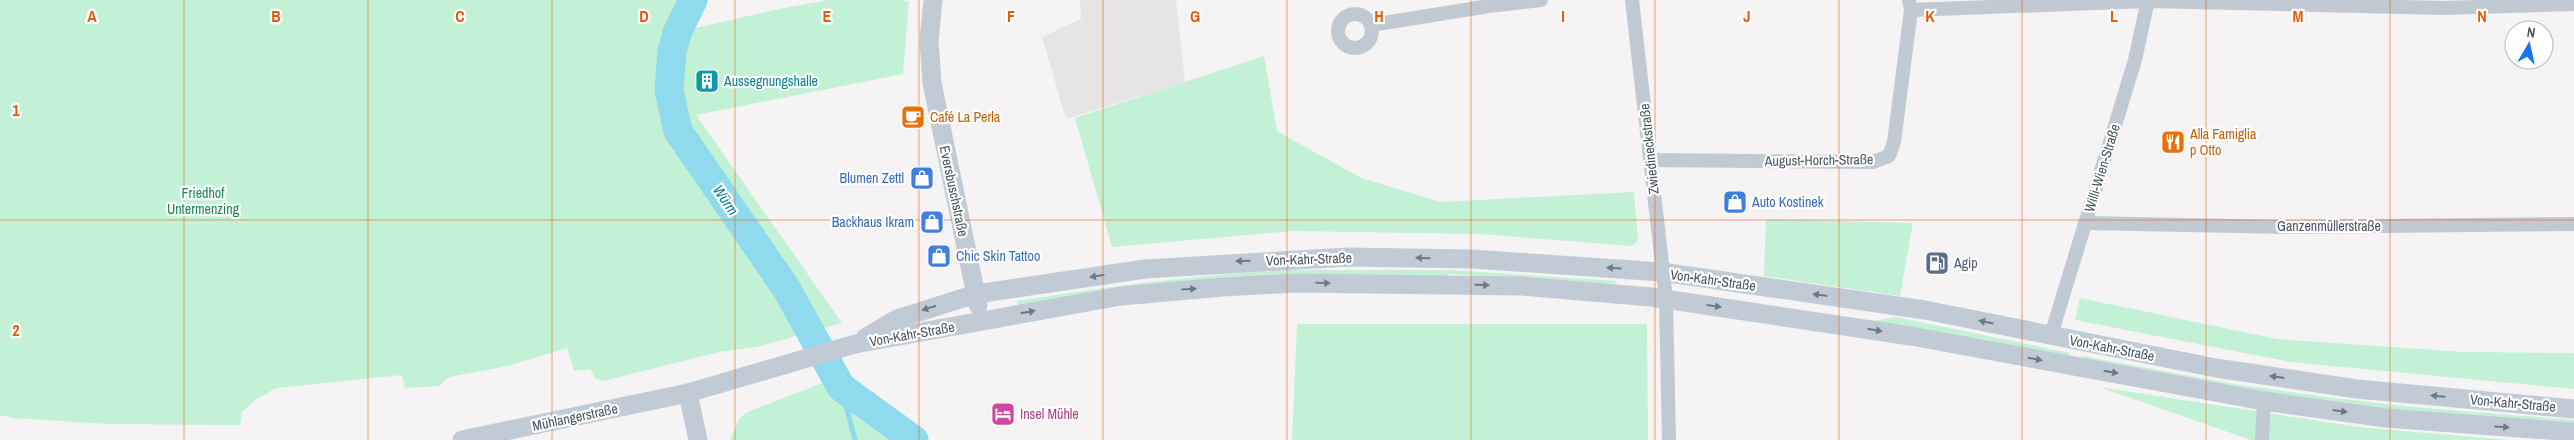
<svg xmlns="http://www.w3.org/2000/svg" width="2574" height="440" font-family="'Archivo Narrow',sans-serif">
  <rect width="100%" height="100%" fill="#f5f3f3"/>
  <path fill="#e6e4e5" d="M1080,0H1176L1185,82L1066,119L1042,37L1081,19Z"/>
  <g fill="#c3f1d5">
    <path d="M0,0H698L678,32L784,8L829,0H900L909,2L903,74L696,115L842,323L757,347L719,352L603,381L596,379L590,369L574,371L567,348L508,366L449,377L439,386L405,388L402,375L276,388L255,400L242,412L240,425L107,424L14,418L0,415Z"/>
    <path d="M1264,56L1277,131L1361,178L1441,202L1634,192L1638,240L1632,246L1480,234L1293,231L1112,247L1075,118Z"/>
    <path d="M1766,219L1913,223L1900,296L1764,276Z"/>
    <path d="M1297,270H1450L1616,281V284L1449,274L1431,281L1020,311L1017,301C1111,286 1201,274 1297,270Z"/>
    <path d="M1705,296L1873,321L1896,317L2070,353L2069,361L1706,301Z"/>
    <path d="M2080,298L2277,339L2464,352L2574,353V389L2290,362L2075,320Z"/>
    <path d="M1297,324H1647L1648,440H1292Z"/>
    <path d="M2082,356L2234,384L2326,397L2413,407L2574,420V426L2412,414L2325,403L2081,363Z"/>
    <path d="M848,373L889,417L921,440H730L739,419L745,413Z"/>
    <path d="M2099,387L2358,427L2508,440H2251Z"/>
  </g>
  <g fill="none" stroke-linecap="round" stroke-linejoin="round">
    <path stroke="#90daee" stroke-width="5" d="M841,387L855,440"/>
    <path stroke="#90daee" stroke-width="29" d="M693,0L677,33L672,51L669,90L678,131L786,288L841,387L914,440"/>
    <g stroke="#c1cad2" stroke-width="14">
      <path d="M1632,0L1666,299L1669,440"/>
      <path d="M1911,10L2148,1L2443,8L2574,4"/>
      <circle cx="1355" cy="31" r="17"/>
      <path d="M1371,25L1489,6L1541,0"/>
      <path d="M1651,160L1873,162L1889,156L1894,142L1911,10L1909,0"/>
      <path d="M2085,223L2293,227L2574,224"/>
      <path d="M2051,335L2135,60L2148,0"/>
      <path d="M2262,440L2264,401"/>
    </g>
    <g stroke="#c1cbd6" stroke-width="19">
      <path d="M933,0L929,41L932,83L978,305"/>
      <path d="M865,338L897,319L976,294L1145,269L1348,257L1472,259L1662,272L1925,310L2216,368L2357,389L2574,409"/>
      <path d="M688,393L698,440"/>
      <path d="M462,440L688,393L855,344L1121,296L1223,287L1296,283L1522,286L1651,297L1911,336L2264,401L2386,418L2574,432"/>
    </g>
  </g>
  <defs><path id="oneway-solid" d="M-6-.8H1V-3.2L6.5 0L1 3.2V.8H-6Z" transform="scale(1.25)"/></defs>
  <g fill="#6e7984">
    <use href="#oneway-solid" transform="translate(1423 258) rotate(-179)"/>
    <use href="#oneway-solid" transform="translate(1243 261) rotate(178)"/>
    <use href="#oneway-solid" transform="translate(1614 268) rotate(-177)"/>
    <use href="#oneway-solid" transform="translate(1097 276) rotate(171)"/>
    <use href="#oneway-solid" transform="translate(1323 283) rotate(1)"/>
    <use href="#oneway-solid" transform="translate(1482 285) rotate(1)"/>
    <use href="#oneway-solid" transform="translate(1189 289) rotate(-4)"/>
    <use href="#oneway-solid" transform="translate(1820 295) rotate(-172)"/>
    <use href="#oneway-solid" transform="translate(1714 306) rotate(8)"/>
    <use href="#oneway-solid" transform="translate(929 308) rotate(162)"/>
    <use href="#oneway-solid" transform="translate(1028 312) rotate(-10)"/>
    <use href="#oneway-solid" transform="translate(1986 322) rotate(-168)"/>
    <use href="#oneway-solid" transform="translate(1875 330) rotate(10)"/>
    <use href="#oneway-solid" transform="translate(2035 359) rotate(10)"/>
    <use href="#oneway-solid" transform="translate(2111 372) rotate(10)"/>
    <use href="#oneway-solid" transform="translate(2277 377) rotate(-172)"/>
    <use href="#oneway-solid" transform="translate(2438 396) rotate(-175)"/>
    <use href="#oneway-solid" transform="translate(2340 411) rotate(8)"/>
    <use href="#oneway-solid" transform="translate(2502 427) rotate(4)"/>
  </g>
  <path fill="none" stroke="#e8590c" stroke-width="1" stroke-opacity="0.55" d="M184,0V440M368,0V440M552,0V440M735,0V440M919,0V440M1103,0V440M1287,0V440M1471,0V440M1655,0V440M1839,0V440M2022,0V440M2206,0V440M2390,0V440M0,220H2574"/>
  <defs>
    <g id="building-square" transform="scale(1.25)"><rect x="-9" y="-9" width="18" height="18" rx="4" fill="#0f9aa8" stroke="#fff"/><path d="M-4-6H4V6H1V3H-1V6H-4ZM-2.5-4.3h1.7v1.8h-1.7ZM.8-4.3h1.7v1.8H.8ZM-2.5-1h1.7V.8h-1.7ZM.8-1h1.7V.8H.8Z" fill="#fff"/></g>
    <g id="cafe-square" transform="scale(1.25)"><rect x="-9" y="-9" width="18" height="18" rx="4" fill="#e8710a" stroke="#fff"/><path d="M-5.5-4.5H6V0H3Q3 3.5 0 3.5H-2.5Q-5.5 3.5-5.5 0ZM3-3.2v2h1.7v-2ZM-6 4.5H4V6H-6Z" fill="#fff"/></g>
    <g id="restaurant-square" transform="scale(1.25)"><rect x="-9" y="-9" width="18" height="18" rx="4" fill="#e8710a" stroke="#fff"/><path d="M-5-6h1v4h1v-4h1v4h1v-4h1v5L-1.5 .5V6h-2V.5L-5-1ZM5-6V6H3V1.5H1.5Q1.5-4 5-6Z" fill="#fff"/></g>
    <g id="shop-square" transform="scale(1.25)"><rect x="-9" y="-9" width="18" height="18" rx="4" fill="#3f7fe0" stroke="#fff"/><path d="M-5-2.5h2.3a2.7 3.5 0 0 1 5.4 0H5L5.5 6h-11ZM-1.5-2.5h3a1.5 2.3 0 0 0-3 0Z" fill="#fff"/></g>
    <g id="fuel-square" transform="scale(1.25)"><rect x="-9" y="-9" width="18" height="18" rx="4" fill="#5c6f8a" stroke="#fff"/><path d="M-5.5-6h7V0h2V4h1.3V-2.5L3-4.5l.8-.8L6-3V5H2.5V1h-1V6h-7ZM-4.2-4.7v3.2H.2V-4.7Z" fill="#fff"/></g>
    <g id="hotel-square" transform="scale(1.25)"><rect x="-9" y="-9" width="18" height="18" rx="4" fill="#d1479c" stroke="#fff"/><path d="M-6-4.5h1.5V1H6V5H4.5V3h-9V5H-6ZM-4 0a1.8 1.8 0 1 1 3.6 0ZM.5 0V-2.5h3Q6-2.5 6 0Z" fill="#fff"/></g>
  </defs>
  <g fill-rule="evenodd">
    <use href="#building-square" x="707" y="81"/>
    <use href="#cafe-square" x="913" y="117"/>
    <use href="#restaurant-square" x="2173" y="142"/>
    <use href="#shop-square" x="922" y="178"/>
    <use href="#shop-square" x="1735" y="202"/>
    <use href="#shop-square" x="932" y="222"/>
    <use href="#shop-square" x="939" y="256"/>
    <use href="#fuel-square" x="1937" y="263"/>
    <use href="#hotel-square" x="1003" y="414"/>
  </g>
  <g text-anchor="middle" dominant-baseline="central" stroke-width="4.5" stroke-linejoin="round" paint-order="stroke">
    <g font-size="14" fill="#0d838f" stroke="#fff" text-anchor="start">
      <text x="724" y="81">Aussegnungshalle</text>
    </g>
    <g font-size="14" fill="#c56008" stroke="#fff" text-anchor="start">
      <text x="930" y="117">Café La Perla</text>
      <text x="2190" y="134">Alla Famiglia<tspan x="2190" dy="16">p Otto</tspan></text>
    </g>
    <g font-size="14" fill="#4a5661" stroke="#fff">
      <text transform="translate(1649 149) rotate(-96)">Zwiedineckstraße</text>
      <text transform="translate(1819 160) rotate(-1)">August-Horch-Straße</text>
      <text transform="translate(2102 168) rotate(-73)">Willi-Wien-Straße</text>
      <text transform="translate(954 191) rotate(78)">Eversbuschstraße</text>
      <text x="2329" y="226">Ganzenmüllerstraße</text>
      <text transform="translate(1309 259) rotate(-2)">Von-Kahr-Straße</text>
      <text transform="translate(1713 280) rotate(8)">Von-Kahr-Straße</text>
      <text transform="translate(912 334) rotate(-10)">Von-Kahr-Straße</text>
      <text transform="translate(2112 348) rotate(11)">Von-Kahr-Straße</text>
      <text transform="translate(2513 403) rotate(5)">Von-Kahr-Straße</text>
      <text transform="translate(575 417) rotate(-12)">Mühlangerstraße</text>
    </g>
    <g font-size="14" fill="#366cbe" stroke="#fff" text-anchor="end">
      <text x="904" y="178">Blumen Zettl</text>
      <text x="1752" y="202" text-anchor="start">Auto Kostinek</text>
      <text x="914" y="222">Backhaus Ikram</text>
      <text x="956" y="256" text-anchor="start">Chic Skin Tattoo</text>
    </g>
    <g font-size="14" fill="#17864f" stroke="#fff">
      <text x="203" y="193">Friedhof<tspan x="203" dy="16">Untermenzing</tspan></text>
    </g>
    <g font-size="14" fill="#4e5e75" stroke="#fff" text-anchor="start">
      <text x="1954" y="263">Agip</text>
    </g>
    <g font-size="14" fill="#b23c85" stroke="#fff" text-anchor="start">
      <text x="1020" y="414">Insel Mühle</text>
    </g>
    <g font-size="15" font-style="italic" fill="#0c7c9b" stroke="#fff">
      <text transform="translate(726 200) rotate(56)">Würm</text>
    </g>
  </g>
  <g font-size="16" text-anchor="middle" font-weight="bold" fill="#e8590c" stroke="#fff" stroke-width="4.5" stroke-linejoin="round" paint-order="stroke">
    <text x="92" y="22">A</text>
    <text x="276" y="22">B</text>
    <text x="460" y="22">C</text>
    <text x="644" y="22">D</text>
    <text x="827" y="22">E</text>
    <text x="1011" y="22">F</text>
    <text x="1195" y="22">G</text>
    <text x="1379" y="22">H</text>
    <text x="1563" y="22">I</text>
    <text x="1747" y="22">J</text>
    <text x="1930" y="22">K</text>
    <text x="2114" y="22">L</text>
    <text x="2298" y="22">M</text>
    <text x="2482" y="22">N</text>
    <text x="16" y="116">1</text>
    <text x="16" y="336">2</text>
  </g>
  <g transform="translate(2529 45) rotate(9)"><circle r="24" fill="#ffffff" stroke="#b7bbc0"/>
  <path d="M0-4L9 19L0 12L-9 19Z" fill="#1a73e8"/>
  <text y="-8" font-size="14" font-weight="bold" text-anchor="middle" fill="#4a5661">N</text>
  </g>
</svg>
